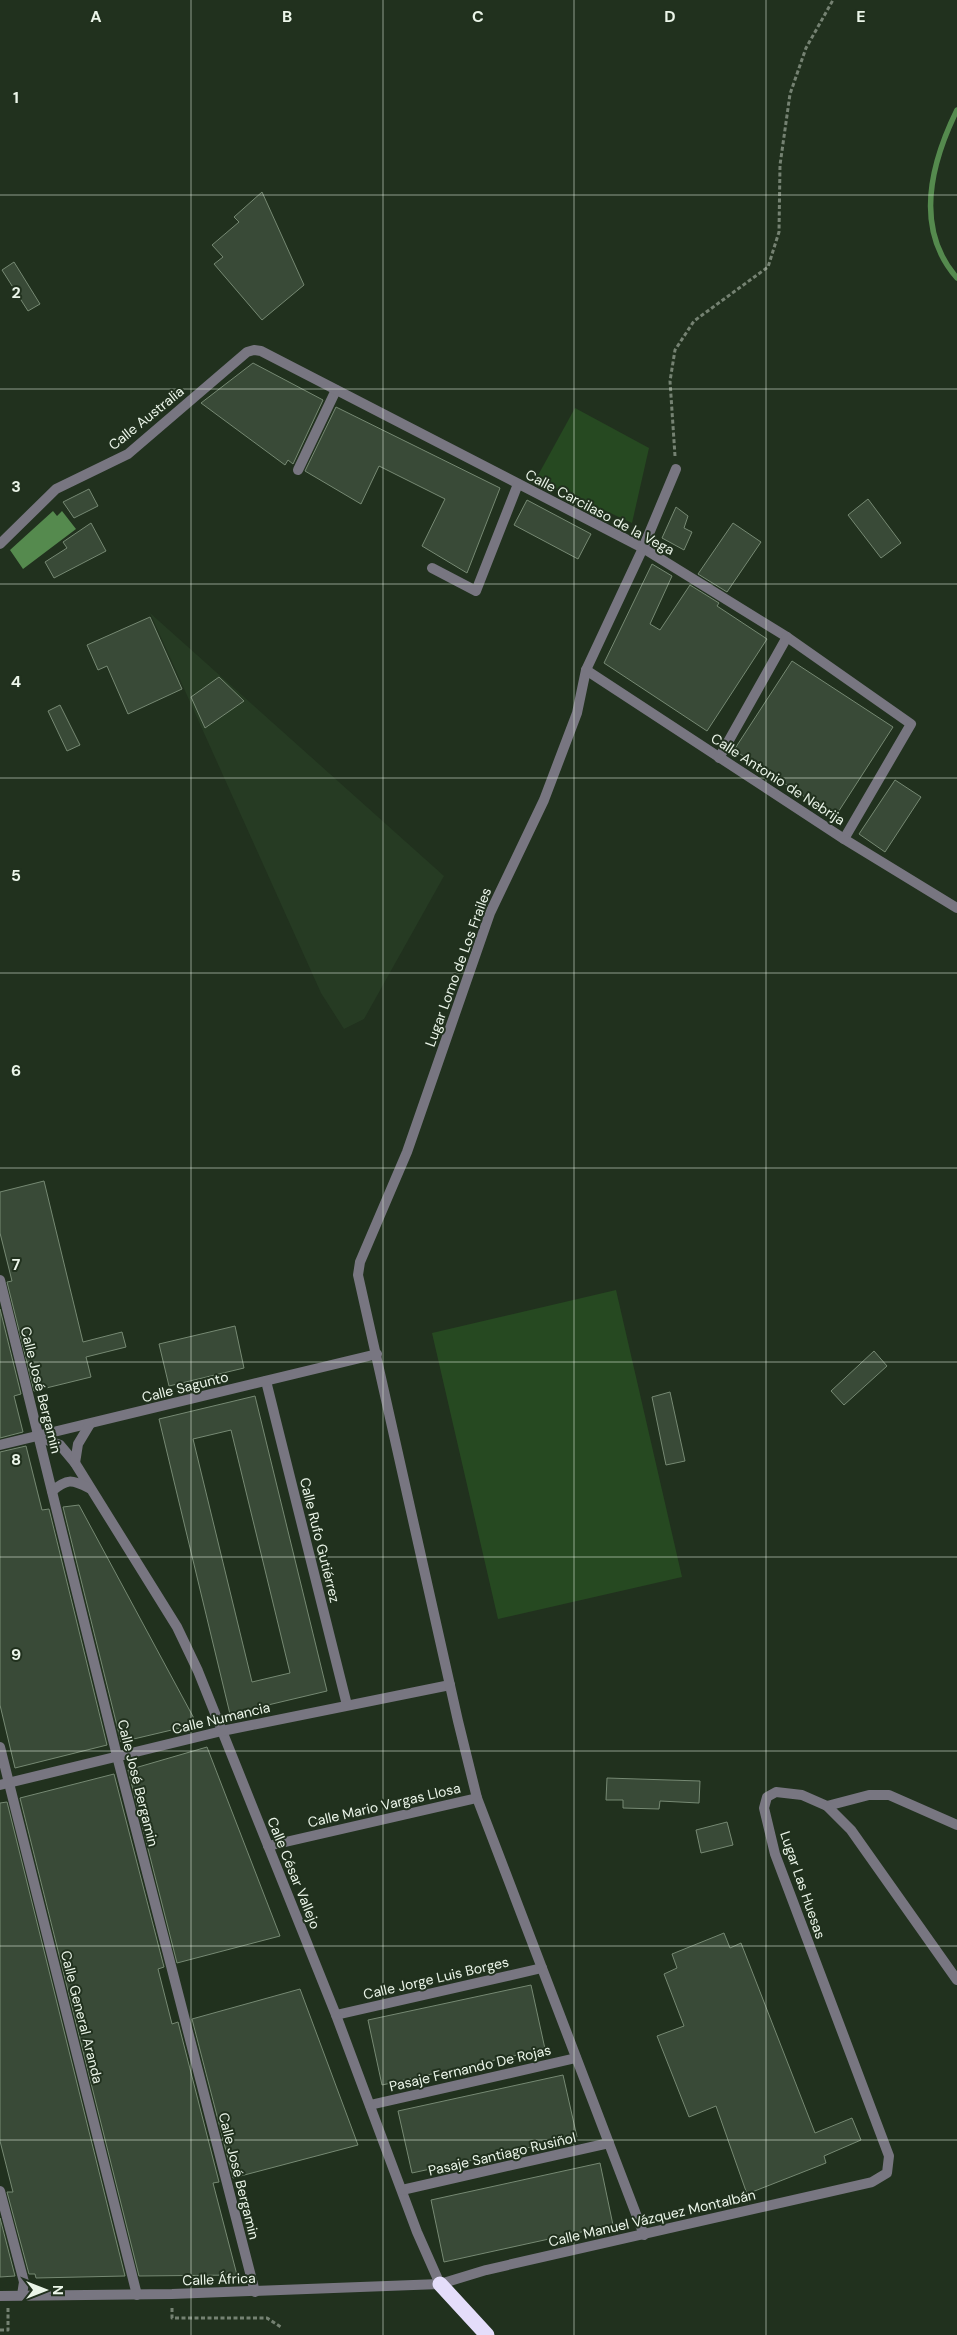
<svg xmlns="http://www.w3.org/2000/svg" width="957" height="2335" font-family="'DM Sans',sans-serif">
  <rect width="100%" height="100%" fill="#21311e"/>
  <path fill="#263b23" d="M150,613L444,876L364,1019L344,1029L321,993Z"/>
  <g fill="#264921">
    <path d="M575,408L649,448L632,523L536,479Z"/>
    <path d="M616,1290L682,1577L498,1619L432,1333Z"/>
  </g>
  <path fill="#558a4e" d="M53,511L57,516L62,511L76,529L23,569L10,550Z"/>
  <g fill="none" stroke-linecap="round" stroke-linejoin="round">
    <path stroke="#558a4e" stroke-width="5.5" d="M957,110C931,163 914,229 957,278"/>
  </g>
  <g fill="#394a37" stroke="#768973" fill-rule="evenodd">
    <path d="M262,192L304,285L262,320L214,264L223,257L212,245L239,222L234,217Z"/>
    <path d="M14,262L40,304L28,311L2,270Z"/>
    <path d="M253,363L323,400L293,464L288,460L285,465L201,403Z"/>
    <path d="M336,407L500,488L467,573L422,546L445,499L379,466L361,504L305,471Z"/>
    <path d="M89,489L98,506L74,518L63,502Z"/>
    <path d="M868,499L901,543L881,558L848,515Z"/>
    <path d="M527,500L591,534L578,559L514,525Z"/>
    <path d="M676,507L688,516L684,528L692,532L684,550L662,538Z"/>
    <path d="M91,523L106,551L54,578L45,562L67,548L63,542Z"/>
    <path d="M733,523L761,542L727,592L698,574Z"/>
    <path d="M652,564L672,576L650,624L660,630L690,585L719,603L717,606L767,639L707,731L604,663Z"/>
    <path d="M150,617L182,689L128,714L107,666L98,670L87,645Z"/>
    <path d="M792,661L893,727L835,817L734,750Z"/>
    <path d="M219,677L244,701L205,728L191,697Z"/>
    <path d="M60,705L80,745L67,751L48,711Z"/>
    <path d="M895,780L921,797L885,852L859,834Z"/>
    <path d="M44,1181L83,1342L122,1332L126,1347L86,1357L91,1377L34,1391L7,1282L12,1281L0,1233V1192Z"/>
    <path d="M0,1309L21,1394L14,1396L23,1432L0,1438Z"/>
    <path d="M235,1326L244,1368L169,1386L159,1344Z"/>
    <path d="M874,1351L887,1366L844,1405L831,1391Z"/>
    <path d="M670,1392L685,1461L666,1465L652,1397Z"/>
    <path d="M255,1396L327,1691L230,1714L159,1419ZM231,1430L290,1673L252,1682L193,1439Z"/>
    <path d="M26,1446L42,1510L49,1509L107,1745L15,1768L0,1705V1452Z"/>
    <path d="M79,1505L197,1724L121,1742L63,1507Z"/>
    <path d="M207,1747L280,1936L177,1963L128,1770Z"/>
    <path d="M114,1774L164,1967L158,1969L172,2024L178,2022L219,2182L213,2183L237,2275L139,2276L20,1798Z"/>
    <path d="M607,1778L700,1781L699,1803L660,1801L659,1809L623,1808V1800H606Z"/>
    <path d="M7,1802L125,2276L36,2278L35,2274H29L7,2192H13L0,2141V1803Z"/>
    <path d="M727,1822L733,1845L701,1853L696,1830Z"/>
    <path d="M724,1933L730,1948L741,1943L815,2133L852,2118L861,2140L824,2156L826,2163L747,2194L716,2106L689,2117L657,2036L684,2026L664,1974L677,1968L672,1954Z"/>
    <path d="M531,1985L545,2049L382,2085L368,2020Z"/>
    <path d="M300,1989L358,2145L233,2178L192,2019Z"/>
    <path d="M563,2075L577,2137L412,2173L398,2111Z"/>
    <path d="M600,2163L613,2225L444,2262L431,2200Z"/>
    <path d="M0,2218L15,2276L0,2277Z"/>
  </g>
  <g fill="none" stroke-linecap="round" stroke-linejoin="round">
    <g stroke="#758272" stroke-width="3" stroke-dasharray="4 2.5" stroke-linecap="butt">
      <path d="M675,456L670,381L675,350L694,321L768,267L779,232L780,165L790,94L806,48L833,0"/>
      <path d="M172,2308V2318H267L281,2327"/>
      <path d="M0,2330H8V2308"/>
    </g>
    <path stroke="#787681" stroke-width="10" d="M827,1806L869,1795H889L957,1825"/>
    <g stroke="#787681" stroke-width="10">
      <path d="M298,470L336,390"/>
      <path d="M0,544L56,489L128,454L247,352L254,350L261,351L643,548L787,637L911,724L844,839"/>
      <path d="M432,568L476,591L518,484"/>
      <path d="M586,670L844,839L957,908"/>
      <path d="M719,758L787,637"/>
      <path d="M0,1280L117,1756L255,2292"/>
      <path d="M266,1381L347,1705"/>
      <path d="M39,1437L60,1445L75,1463L177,1627L198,1671L336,2015L417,2232L440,2284"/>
      <path d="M0,1445L377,1354"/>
      <path d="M75,1463L78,1444L90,1424"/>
      <path d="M52,1491C67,1479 71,1479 89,1488"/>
      <path d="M0,1747L137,2295"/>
      <path d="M0,1785L222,1731L450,1685"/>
      <path d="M268,1846L477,1798"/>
      <path d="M336,2015L542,1968"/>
      <path d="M370,2105L576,2058"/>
      <path d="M402,2190L609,2143"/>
      <path d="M0,2191L24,2282L22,2295"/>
      <path d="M644,2235L477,1798L458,1721L358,1275L360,1262L407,1152L490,913L544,800L577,713L586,670L643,548L676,469"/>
      <path d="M0,2296L172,2294L440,2284L486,2270L872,2182L887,2173L889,2156L775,1854L764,1808L767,1797L776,1792L802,1795L827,1806L851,1830L957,1980"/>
    </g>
    <path stroke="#e4ddfa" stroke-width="15" d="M440,2284L487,2335"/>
  </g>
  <path fill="none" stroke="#ebf5e9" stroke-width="1" stroke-opacity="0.55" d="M191,0V2335M383,0V2335M574,0V2335M766,0V2335M0,195H957M0,389H957M0,584H957M0,778H957M0,973H957M0,1168H957M0,1362H957M0,1557H957M0,1751H957M0,1946H957M0,2140H957"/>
  <g text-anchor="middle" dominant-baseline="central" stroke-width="4" stroke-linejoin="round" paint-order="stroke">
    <g font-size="14" fill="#ebf5e9" stroke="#21311e">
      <text transform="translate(146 418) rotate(-39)">Calle Australia</text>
      <text transform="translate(600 512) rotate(28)">Calle Carcilaso de la Vega</text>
      <text transform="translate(778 779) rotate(33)">Calle Antonio de Nebrija</text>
      <text transform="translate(458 967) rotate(-70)">Lugar Lomo de Los Frailes</text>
      <text transform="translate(185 1387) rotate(-14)">Calle Sagunto</text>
      <text transform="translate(41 1390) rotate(76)">Calle José Bergamin</text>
      <text transform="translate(320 1540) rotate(76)">Calle Rufo Gutiérrez</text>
      <text transform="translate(221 1718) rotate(-13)">Calle Numancia</text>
      <text transform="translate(138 1783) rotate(76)">Calle José Bergamin</text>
      <text transform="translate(384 1805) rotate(-13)">Calle Mario Vargas Llosa</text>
      <text transform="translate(294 1873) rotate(68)">Calle César Vallejo</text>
      <text transform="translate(803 1885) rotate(71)">Lugar Las Huesas</text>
      <text transform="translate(436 1978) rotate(-13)">Calle Jorge Luis Borges</text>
      <text transform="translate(82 2017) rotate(76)">Calle General Aranda</text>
      <text transform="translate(470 2068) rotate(-13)">Pasaje Fernando De Rojas</text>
      <text transform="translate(502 2154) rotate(-13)">Pasaje Santiago Rusiñol</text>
      <text transform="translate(239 2176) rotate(76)">Calle José Bergamin</text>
      <text transform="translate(652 2218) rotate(-13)">Calle Manuel Vázquez Montalbán</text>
      <text transform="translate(219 2279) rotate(-2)">Calle África</text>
    </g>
  </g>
  <g font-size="16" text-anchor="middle" font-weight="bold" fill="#ebf5e9" stroke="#21311e" stroke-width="4" stroke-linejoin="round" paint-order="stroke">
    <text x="96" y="22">A</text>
    <text x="287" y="22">B</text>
    <text x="478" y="22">C</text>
    <text x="670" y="22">D</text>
    <text x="861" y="22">E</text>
    <text x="16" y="103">1</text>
    <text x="16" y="298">2</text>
    <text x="16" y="492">3</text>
    <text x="16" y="687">4</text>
    <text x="16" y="881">5</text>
    <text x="16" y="1076">6</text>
    <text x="16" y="1270">7</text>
    <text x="16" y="1465">8</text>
    <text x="16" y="1660">9</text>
  </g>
  <g transform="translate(45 2290) rotate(90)" stroke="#21311e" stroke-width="4" paint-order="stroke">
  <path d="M0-4L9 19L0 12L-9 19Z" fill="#ebf5e9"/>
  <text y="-8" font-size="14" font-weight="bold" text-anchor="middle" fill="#ebf5e9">N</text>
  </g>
</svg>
